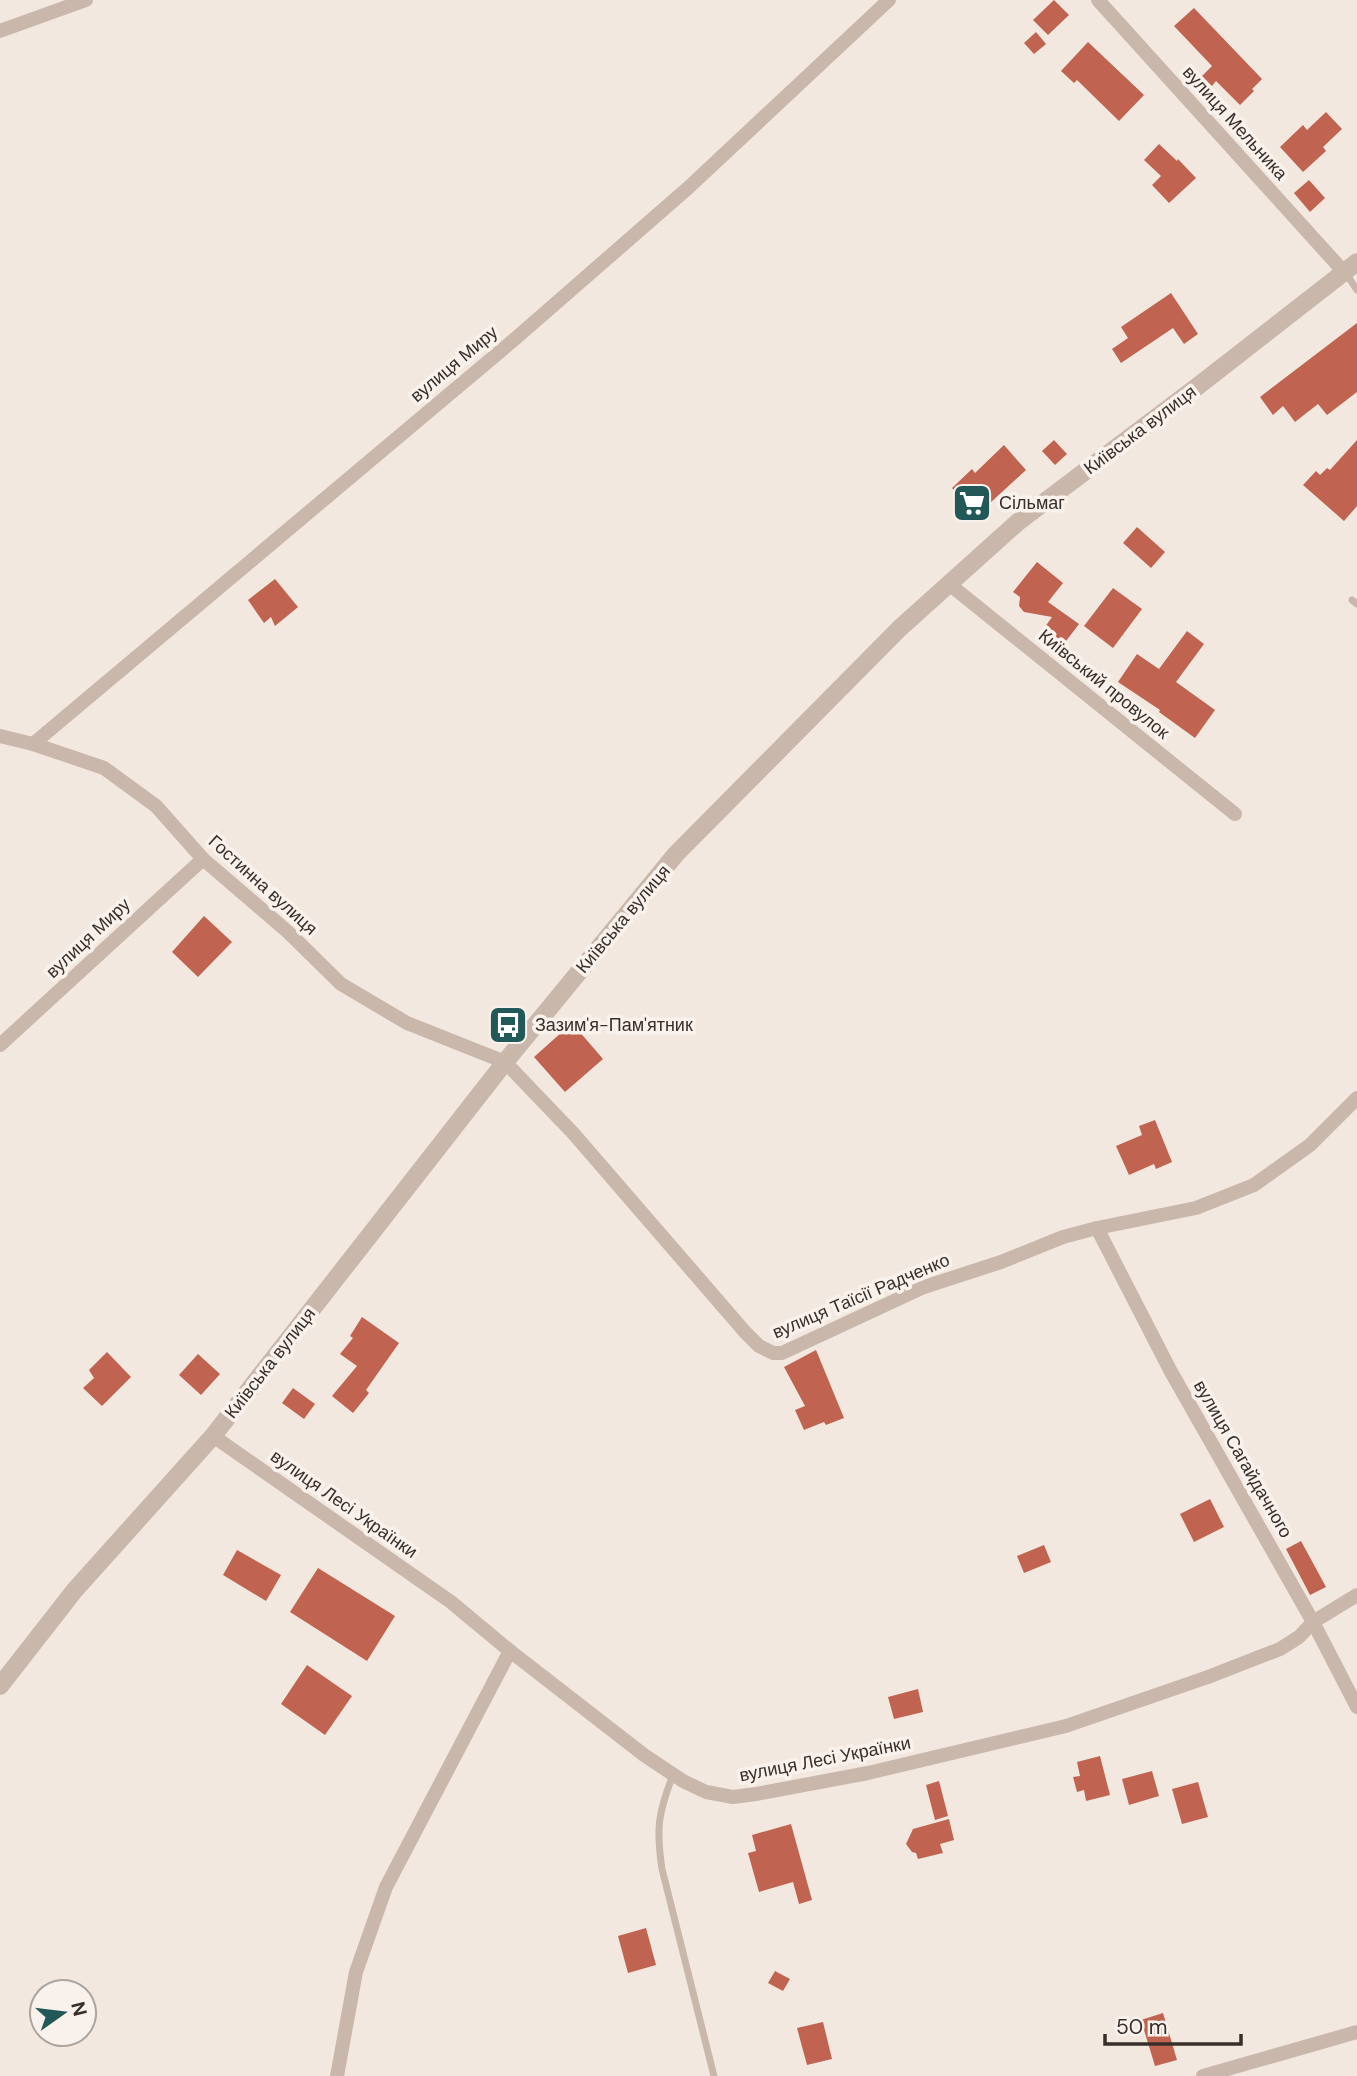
<svg xmlns="http://www.w3.org/2000/svg" width="1357" height="2076" font-family="'DM Sans',sans-serif">
  <rect width="100%" height="100%" fill="#f2e8e0"/>
  <g fill="#c06350">
    <path d="M1054,0L1069,15L1048,35L1033,20Z"/>
    <path d="M1194,8L1262,79L1252,89L1254,91L1240,105L1216,81L1212,86L1202,76L1212,66L1174,26Z"/>
    <path d="M1036,32L1046,44L1034,54L1024,43Z"/>
    <path d="M1088,42L1144,95L1119,121L1077,80L1074,83L1061,71Z"/>
    <path d="M1326,112L1342,129L1323,147L1326,151L1303,172L1280,147L1303,125L1307,130Z"/>
    <path d="M1159,144L1177,161L1178,159L1196,178L1169,203L1152,185L1161,176L1144,160Z"/>
    <path d="M1309,180L1325,198L1310,212L1294,193Z"/>
    <path d="M1171,293L1198,334L1184,344L1173,328L1121,363L1112,349L1128,338L1121,327Z"/>
    <path d="M1357,323V392L1327,415L1318,404L1295,422L1283,406L1273,415L1260,397Z"/>
    <path d="M1054,440L1067,454L1055,465L1042,451Z"/>
    <path d="M1357,440V506L1344,521L1303,485L1316,471L1320,475L1327,468L1330,470Z"/>
    <path d="M1004,445L1026,470L977,515L952,488L972,469L975,473Z"/>
    <path d="M1137,527L1165,552L1151,568L1123,543Z"/>
    <path d="M1037,562L1063,583L1048,602L1079,624L1060,649L1040,634L1052,617L1024,612L1019,606L1020,597L1013,592Z"/>
    <path d="M275,579L298,607L275,626L271,617L264,623L248,600Z"/>
    <path d="M1113,588L1142,609L1113,648L1084,626Z"/>
    <path d="M1187,631L1204,644L1176,682L1215,710L1195,738L1159,712L1160,710L1118,682L1137,654L1159,669Z"/>
    <path d="M204,916L232,942L198,977L172,952Z"/>
    <path d="M572,1023L603,1059L565,1092L534,1057Z"/>
    <path d="M1155,1120L1172,1162L1156,1169L1154,1164L1129,1175L1116,1146L1142,1135L1139,1126Z"/>
    <path d="M362,1317L399,1343L366,1390L369,1393L353,1413L332,1396L357,1366L340,1354L353,1338L350,1336Z"/>
    <path d="M816,1350L844,1418L826,1425L824,1422L804,1430L795,1410L805,1406L784,1367Z"/>
    <path d="M107,1352L131,1377L102,1406L83,1388L94,1378L89,1370Z"/>
    <path d="M198,1354L220,1374L201,1395L179,1375Z"/>
    <path d="M293,1388L315,1404L304,1419L282,1403Z"/>
    <path d="M1210,1499L1224,1527L1194,1542L1180,1514Z"/>
    <path d="M1301,1541L1326,1587L1310,1595L1286,1549Z"/>
    <path d="M1044,1545L1051,1562L1024,1573L1017,1556Z"/>
    <path d="M237,1550L281,1575L266,1601L223,1575Z"/>
    <path d="M318,1568L395,1616L367,1661L290,1612Z"/>
    <path d="M307,1665L352,1696L325,1735L281,1704Z"/>
    <path d="M918,1689L923,1712L894,1719L888,1697Z"/>
    <path d="M1100,1756L1110,1795L1086,1801L1084,1790L1077,1792L1073,1777L1080,1776L1077,1762Z"/>
    <path d="M1152,1771L1159,1796L1129,1805L1122,1779Z"/>
    <path d="M939,1781L948,1816L935,1820L926,1785Z"/>
    <path d="M1198,1782L1208,1817L1182,1824L1172,1789Z"/>
    <path d="M949,1819L954,1840L940,1844L943,1853L918,1859L916,1853L912,1852L906,1844L913,1829Z"/>
    <path d="M791,1824L812,1900L799,1904L793,1882L759,1892L748,1853L756,1851L752,1835Z"/>
    <path d="M646,1928L656,1965L628,1973L618,1936Z"/>
    <path d="M775,1971L790,1979L783,1991L768,1983Z"/>
    <path d="M1163,2013L1177,2060L1155,2066L1141,2020Z"/>
    <path d="M823,2022L832,2059L807,2065L797,2028Z"/>
  </g>
  <g fill="none" stroke-linecap="round" stroke-linejoin="round">
    <g stroke="#cab7ac" stroke-width="7">
      <path d="M1345,272L1357,290"/>
      <path d="M1352,600L1357,604"/>
      <path d="M673,1775C658,1813 656,1829 662,1869L714,2076"/>
    </g>
    <g stroke="#cab7ac" stroke-width="14">
      <path d="M1098,0L1344,272"/>
      <path d="M0,31L86,0"/>
      <path d="M949,584L1235,814"/>
      <path d="M0,736L33,744L104,768L156,806L203,859L288,932L341,984L407,1023L505,1062L573,1133L745,1332L759,1346L773,1353H782L924,1287L1001,1262L1063,1237L1097,1228L1196,1208L1254,1185L1310,1145L1357,1098"/>
      <path d="M33,744L516,338L688,188L889,0"/>
      <path d="M0,1045L203,859"/>
      <path d="M1097,1228L1170,1370L1313,1622L1357,1707"/>
      <path d="M213,1436L451,1602L510,1651L644,1755L683,1781L706,1792L733,1797L756,1794L868,1773L1066,1726L1208,1677L1280,1649L1299,1637L1313,1622L1357,1595"/>
      <path d="M337,2076L356,1972L386,1887L510,1651"/>
      <path d="M1203,2076L1357,2032"/>
    </g>
    <path stroke="#cab7ac" stroke-width="18" d="M0,1686L74,1591L213,1436L505,1062L676,854L900,628L1018,522L1198,386L1357,262"/>
  </g>
  <defs>
    <g id="supermarket-square" transform="scale(2.0125)"><rect x="-9" y="-9" width="18" height="18" rx="4" fill="#225857" stroke="#f9f2ec"/><path d="M-6-5.5h2.5l.6 2H6L4.5 2H-2.5L-4.4-4H-6ZM-1.5 3.2a1.3 1.3 0 1 0 .1 0ZM3 3.2a1.3 1.3 0 1 0 .1 0Z" fill="#fff"/></g>
    <g id="bus-square" transform="scale(2.0125)"><rect x="-9" y="-9" width="18" height="18" rx="4" fill="#225857" stroke="#f9f2ec"/><path d="M-5-6H5V4H4V6H2V4H-2V6H-4V4H-5ZM-3.5-4V0h7V-4ZM-3.5 1.2v1.5H-2V1.2ZM2 1.2v1.5H3.5V1.2Z" fill="#fff"/></g>
  </defs>
  <g fill-rule="evenodd">
    <use href="#supermarket-square" x="972" y="503"/>
    <use href="#bus-square" x="508" y="1025"/>
  </g>
  <g text-anchor="middle" dominant-baseline="central" stroke-width="7" stroke-linejoin="round" paint-order="stroke">
    <g font-size="18" fill="#382e2a" stroke="#f9f2ec">
      <text transform="translate(1235 123) rotate(48)">вулиця Мельника</text>
      <text transform="translate(454 364) rotate(-40)">вулиця Миру</text>
      <text transform="translate(1140 430) rotate(-37)">Київська вулиця</text>
      <text transform="translate(1104 684) rotate(39)">Київський провулок</text>
      <text transform="translate(263 885) rotate(42)">Гостинна вулиця</text>
      <text transform="translate(623 919) rotate(-50)">Київська вулиця</text>
      <text transform="translate(88 938) rotate(-43)">вулиця Миру</text>
      <text transform="translate(861 1296) rotate(-23)">вулиця Таїсії Радченко</text>
      <text transform="translate(270 1363) rotate(-52)">Київська вулиця</text>
      <text transform="translate(1243 1459) rotate(60)">вулиця Сагайдачного</text>
      <text transform="translate(344 1504) rotate(35)">вулиця Лесі Українки</text>
      <text transform="translate(825 1759) rotate(-11)">вулиця Лесі Українки</text>
    </g>
    <g font-size="18" fill="#382e2a" stroke="#f9f2ec" text-anchor="start">
      <text x="999" y="503">Сільмаг</text>
      <text x="535" y="1025">Зазим'я-Пам'ятник</text>
    </g>
  </g>
  <g transform="translate(63 2013) rotate(76)"><circle r="33" fill="#f9f2ec" stroke="#aca49e" stroke-width="2"/>
  <path d="M0-5L12 26L0 18L-12 26Z" fill="#225857"/>
  <text y="-10" font-size="19" font-weight="bold" text-anchor="middle" fill="#382e2a">N</text>
  </g>
  <path d="M1105 2034v10h136v-10" fill="none" stroke="#382e2a" stroke-width="3.5"/>
  <text x="1116" y="2034" font-size="21" fill="#382e2a" stroke="#f9f2ec" stroke-width="5" paint-order="stroke">50 m</text>
</svg>
